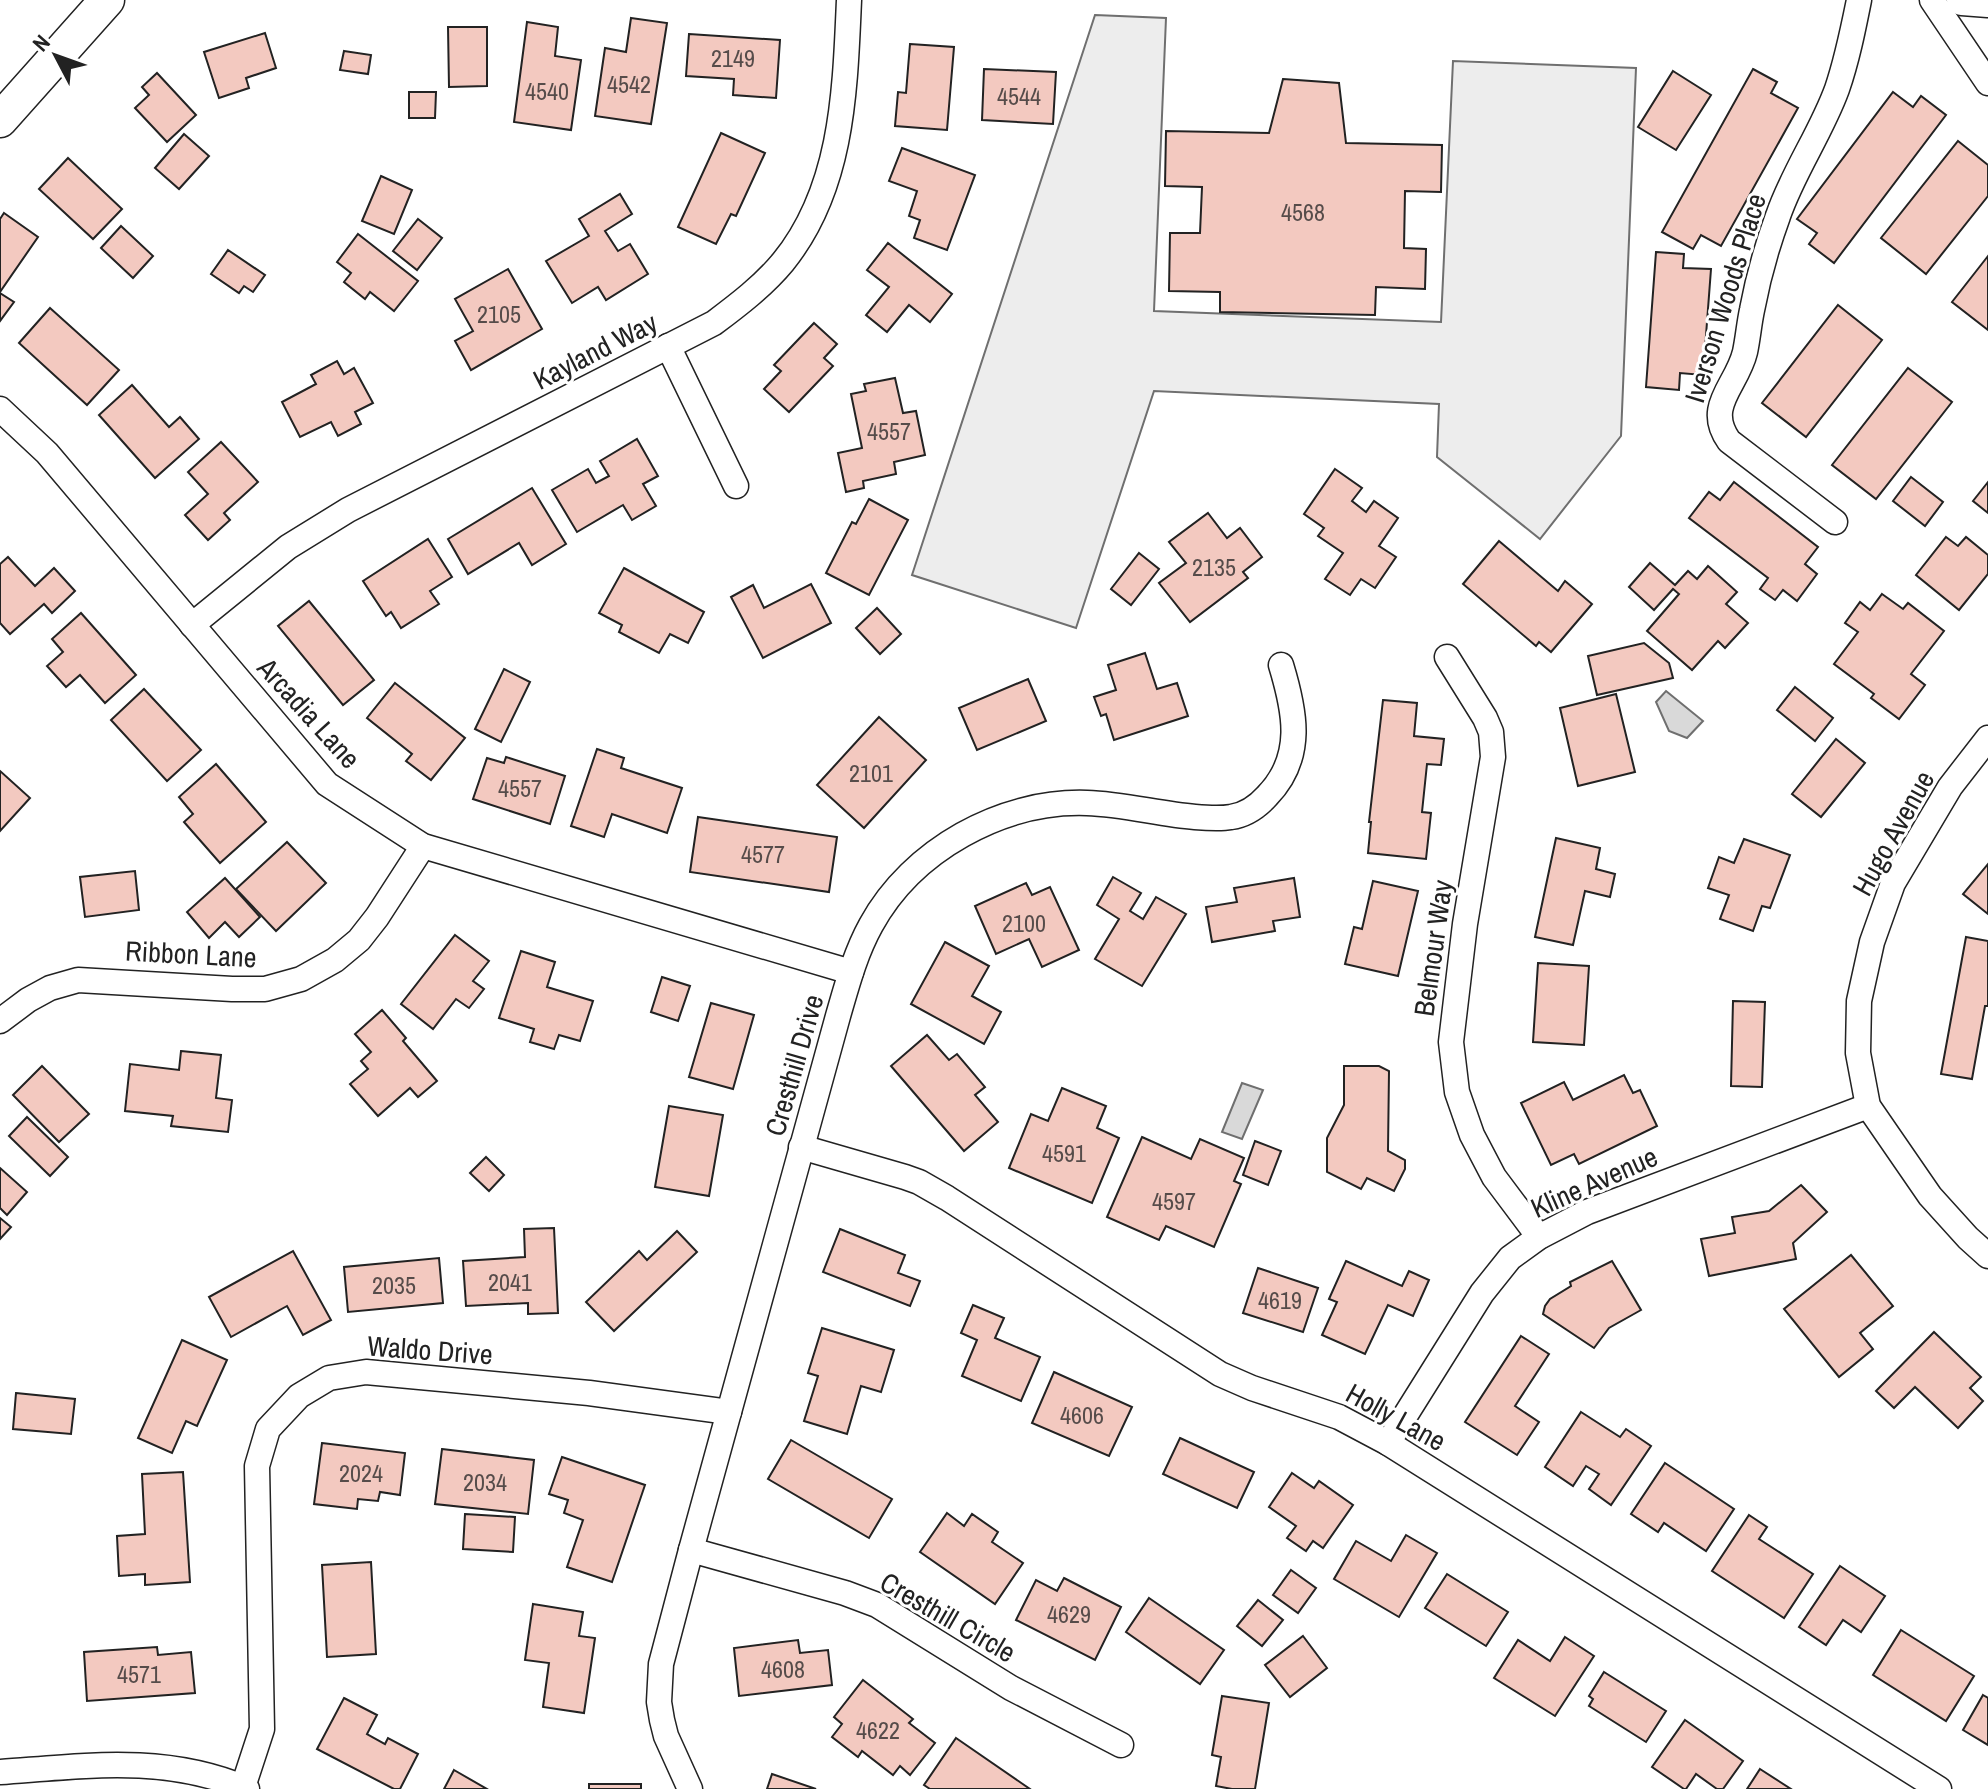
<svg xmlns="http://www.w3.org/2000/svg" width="1988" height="1789" font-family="'Archivo Narrow',sans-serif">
  <rect width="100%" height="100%" fill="#fff"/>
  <path fill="#ededed" stroke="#6f6f6f" stroke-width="2" d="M1095,15L1166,18L1154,311L1441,322L1453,61L1636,68L1621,436L1540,539L1437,457L1439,404L1154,391L1076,628L912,575Z"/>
  <g fill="#d9d9d9" stroke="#6f6f6f" stroke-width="2">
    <path d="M1666,691L1703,721L1687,738L1669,731L1656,702Z"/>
    <path d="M1242,1083L1263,1090L1242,1139L1222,1132Z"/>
  </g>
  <g fill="#f3c9c0" stroke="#222" stroke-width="2">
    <path d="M631,18L667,23L651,124L595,116L605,48L626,52Z"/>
    <path d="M527,22L558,27L555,56L581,60L571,130L514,122Z"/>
    <path d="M448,27H487V86L449,87Z"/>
    <path d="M265,33L276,68L246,78L249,88L219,98L204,52Z"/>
    <path d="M689,34L780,40L776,98L733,95L734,79L686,76Z"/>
    <path d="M910,44L954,47L947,130L895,126L898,92L906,93Z"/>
    <path d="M344,51L371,55L368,74L340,70Z"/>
    <path d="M984,69L1056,72L1053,124L982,120Z"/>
    <path d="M1753,69L1777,82L1771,93L1798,108L1721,246L1701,235L1693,249L1662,232Z"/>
    <path d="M1673,71L1711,95L1676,150L1638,127Z"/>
    <path d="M157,73L196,115L167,142L135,108L149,95L142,87Z"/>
    <path d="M1283,79L1339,83L1346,143L1442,145L1441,192L1405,191L1404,248L1426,249L1425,289L1376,287L1375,315L1220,312V292L1169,291L1170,233H1200L1202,187L1165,186L1166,131L1269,133Z"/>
    <path d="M409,92H436L435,118H409Z"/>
    <path d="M1893,92L1913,107L1921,96L1946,115L1834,263L1809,244L1817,233L1797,219Z"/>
    <path d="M721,133L765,153L736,216L731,214L716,244L678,227Z"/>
    <path d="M184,134L209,156L179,189L155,168Z"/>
    <path d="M1958,141L1988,165V196L1926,274L1881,238Z"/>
    <path d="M902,148L975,175L947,250L914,238L920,220L909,216L917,191L889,181Z"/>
    <path d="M68,158L122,209L93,239L39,189Z"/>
    <path d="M381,176L412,190L394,234L362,221Z"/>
    <path d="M620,194L632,214L605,231L618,251L630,244L648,274L606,300L598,287L572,303L546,261L589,236L579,219Z"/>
    <path d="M4,213L38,237L0,292V219Z"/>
    <path d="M418,219L442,238L417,270L393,251Z"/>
    <path d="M121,226L153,256L133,278L101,248Z"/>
    <path d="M358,234L418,281L394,311L370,292L365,299L344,282L351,273L337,262Z"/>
    <path d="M888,243L952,294L930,322L909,305L887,332L866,315L889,287L867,270Z"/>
    <path d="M228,250L265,275L253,292L244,286L239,293L211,274Z"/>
    <path d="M1656,252L1684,254L1683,268L1711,269L1703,375L1680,373L1679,390L1646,387Z"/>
    <path d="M1988,256V330L1952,302Z"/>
    <path d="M508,269L542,329L471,370L455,341L473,331L455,299Z"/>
    <path d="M0,293L14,302L0,321Z"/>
    <path d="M1838,305L1882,340L1806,437L1762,403Z"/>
    <path d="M50,308L119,370L87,405L19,343Z"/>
    <path d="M814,323L837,344L824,358L833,366L789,412L764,389L781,371L774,365Z"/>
    <path d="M337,361L344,374L354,368L373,403L355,412L361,424L338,436L331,422L300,437L282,402L316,384L311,375Z"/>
    <path d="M1908,368L1952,402L1876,499L1832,465Z"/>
    <path d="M895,378L903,413L916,411L925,455L894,462L896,474L863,481L864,488L846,492L838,453L862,448L851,394L866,391L864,384Z"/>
    <path d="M132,385L169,427L180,417L199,439L155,478L99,415Z"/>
    <path d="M637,439L658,476L643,484L656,506L632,520L623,505L577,532L552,490L588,469L596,483L609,476L600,461Z"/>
    <path d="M221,442L258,482L224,513L230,520L208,540L185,515L208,494L188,472Z"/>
    <path d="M1335,469L1362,488L1352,501L1366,512L1374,501L1398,518L1379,546L1396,557L1375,588L1361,579L1350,595L1325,579L1343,553L1318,536L1324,528L1304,514Z"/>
    <path d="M1911,477L1943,502L1925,526L1893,501Z"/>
    <path d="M1734,482L1818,547L1805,564L1817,574L1797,601L1783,590L1775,600L1760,589L1768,578L1689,518L1709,492L1720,500Z"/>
    <path d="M1988,482V513L1973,501Z"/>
    <path d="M532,488L566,544L532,565L519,543L468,574L448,539Z"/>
    <path d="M869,499L908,520L869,595L826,573L852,522L856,524Z"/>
    <path d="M1208,513L1227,538L1240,528L1262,557L1243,572L1248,578L1190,622L1159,583L1186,563L1169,542Z"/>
    <path d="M1946,537L1958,546L1966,537L1988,555V574L1959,610L1916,575Z"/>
    <path d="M428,539L452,577L430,591L439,604L401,628L391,612L386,616L363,581Z"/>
    <path d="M1499,541L1558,591L1565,581L1592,604L1551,652L1539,642L1536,646L1463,584Z"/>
    <path d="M1139,553L1159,569L1131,605L1111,589Z"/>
    <path d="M8,557L35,586L54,568L75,591L52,613L44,604L10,634L0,623V564Z"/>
    <path d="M1650,563L1675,585L1688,571L1697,579L1708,566L1737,592L1726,604L1748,623L1725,648L1718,641L1692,670L1647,631L1679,594L1673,589L1654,610L1629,587Z"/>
    <path d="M624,568L704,612L688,643L670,634L659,653L619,632L622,625L599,613Z"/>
    <path d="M811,584L831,623L763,658L731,597L753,585L764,608Z"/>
    <path d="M1882,594L1903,609L1908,603L1944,631L1911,674L1925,685L1899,719L1871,698L1874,694L1834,664L1858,632L1845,623L1860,602L1870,610Z"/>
    <path d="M309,601L374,680L343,705L278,626Z"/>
    <path d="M877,608L901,634L880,654L856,628Z"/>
    <path d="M81,613L136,675L105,703L80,675L66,687L47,666L63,652L52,639Z"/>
    <path d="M1644,643L1669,663L1673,678L1597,695L1588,656Z"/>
    <path d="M1145,653L1157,689L1177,683L1188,716L1114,740L1106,714L1101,716L1094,697L1116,690L1108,665Z"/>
    <path d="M504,669L530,682L501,742L475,729Z"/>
    <path d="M1028,679L1046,721L977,750L959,708Z"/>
    <path d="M395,683L465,738L431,780L406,761L412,754L367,718Z"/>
    <path d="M1795,687L1833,718L1815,741L1777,710Z"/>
    <path d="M144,689L201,750L167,781L111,720Z"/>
    <path d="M1616,694L1635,772L1578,786L1560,708Z"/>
    <path d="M1383,700L1417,703L1414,736L1444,739L1441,765L1427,764L1422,812L1431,813L1426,859L1368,853L1371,822H1369Z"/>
    <path d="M879,717L926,760L864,828L817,785Z"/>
    <path d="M1836,739L1865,763L1821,817L1792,794Z"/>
    <path d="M597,749L624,758L621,768L682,788L667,833L612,814L604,837L571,826Z"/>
    <path d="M506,757L565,776L550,824L473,799L487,758L504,763Z"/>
    <path d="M216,764L266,822L220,863L184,822L193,814L179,797Z"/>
    <path d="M0,771L30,798L0,831Z"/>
    <path d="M698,817L837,837L829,892L690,872Z"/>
    <path d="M1556,838L1600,848L1596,869L1615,874L1610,897L1585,891L1573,945L1535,937Z"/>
    <path d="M1744,839L1790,855L1770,908L1762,906L1753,931L1720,919L1729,895L1708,888L1719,857L1734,863Z"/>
    <path d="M287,842L326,883L276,931L236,889Z"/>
    <path d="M1988,864V914L1963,894Z"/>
    <path d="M135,871L139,910L85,917L80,877Z"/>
    <path d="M1113,877L1141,893L1130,911L1143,919L1156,897L1186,914L1142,986L1095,959L1119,919L1097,905Z"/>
    <path d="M225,878L260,917L239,937L225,922L209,938L187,912Z"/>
    <path d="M1294,878L1300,917L1273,921L1275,931L1212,942L1206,907L1237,902L1234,888Z"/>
    <path d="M1373,881L1418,891L1398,976L1345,964L1354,927L1362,929Z"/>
    <path d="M1026,883L1032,895L1050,887L1079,950L1042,967L1029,939L996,954L975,906Z"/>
    <path d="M455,935L489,961L473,981L484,989L469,1008L456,999L433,1029L401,1004Z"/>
    <path d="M1966,937L1988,941V1006H1985L1972,1079L1941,1074Z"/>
    <path d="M945,942L989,966L972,996L1001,1012L984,1044L911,1004Z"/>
    <path d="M521,951L555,962L547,987L593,1001L580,1041L559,1035L554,1049L530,1042L534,1029L499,1018Z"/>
    <path d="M1538,963L1589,966L1584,1045L1533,1042Z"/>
    <path d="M662,977L690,986L678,1021L651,1012Z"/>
    <path d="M1733,1001L1765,1002L1762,1087L1731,1086Z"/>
    <path d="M711,1003L754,1015L733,1089L689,1077Z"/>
    <path d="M382,1010L406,1038L403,1041L437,1081L418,1097L410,1088L378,1116L350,1084L368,1069L361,1061L371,1052L355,1034Z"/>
    <path d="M927,1035L949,1060L957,1054L985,1087L975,1095L998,1122L964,1151L891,1066Z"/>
    <path d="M181,1051L221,1055L216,1098L232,1100L228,1132L171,1126L173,1116L125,1111L130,1064L179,1070Z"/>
    <path d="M42,1066L89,1114L59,1142L13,1095Z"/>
    <path d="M1344,1066H1379L1389,1071L1388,1151L1405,1160V1169L1394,1191L1367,1178L1361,1189L1327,1172V1138L1344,1105Z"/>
    <path d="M1624,1075L1633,1093L1640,1090L1657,1126L1579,1164L1574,1154L1551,1165L1521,1103L1564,1082L1573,1100Z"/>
    <path d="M1062,1088L1106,1106L1097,1128L1119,1138L1092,1203L1009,1168L1031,1114L1048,1121Z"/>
    <path d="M669,1106L723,1115L709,1196L655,1187Z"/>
    <path d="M27,1117L68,1157L50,1176L9,1136Z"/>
    <path d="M1142,1137L1191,1159L1200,1139L1244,1158L1234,1181L1241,1184L1214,1247L1166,1226L1159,1240L1107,1217Z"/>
    <path d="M1255,1141L1281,1151L1268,1185L1243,1175Z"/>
    <path d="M486,1157L504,1175L489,1191L470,1173Z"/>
    <path d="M0,1168L27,1192L7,1215L0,1208Z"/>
    <path d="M1801,1185L1827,1212L1793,1243L1796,1259L1709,1276L1701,1239L1735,1233L1732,1217L1769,1211Z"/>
    <path d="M0,1218L11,1227L0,1239Z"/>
    <path d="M554,1228L558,1313L528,1314V1303L466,1306L463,1261L525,1257L524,1229Z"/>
    <path d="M840,1229L905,1255L898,1273L920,1281L910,1306L823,1272Z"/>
    <path d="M677,1231L697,1252L614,1331L586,1302L639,1251L647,1260Z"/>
    <path d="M293,1251L331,1320L303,1335L287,1306L231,1337L209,1297Z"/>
    <path d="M1851,1255L1893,1306L1860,1333L1873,1349L1839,1377L1784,1309Z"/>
    <path d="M439,1258L443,1303L348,1312L344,1267Z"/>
    <path d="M1346,1261L1402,1286L1409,1271L1429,1280L1413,1316L1388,1305L1365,1354L1322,1335L1337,1302L1329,1299Z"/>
    <path d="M1612,1261L1641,1310L1609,1328L1594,1348L1543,1314L1545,1306L1550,1299L1571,1286L1570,1282Z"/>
    <path d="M1258,1268L1318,1288L1303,1332L1243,1313Z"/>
    <path d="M973,1305L1004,1318L995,1338L1040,1357L1021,1401L962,1376L977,1340L961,1333Z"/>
    <path d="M822,1328L894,1350L881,1392L861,1386L847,1434L804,1421L818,1376L808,1373Z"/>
    <path d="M1934,1332L1981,1377L1970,1388L1983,1401L1958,1428L1915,1387L1894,1408L1876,1391Z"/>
    <path d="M1521,1336L1549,1354L1515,1406L1539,1422L1517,1455L1465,1422Z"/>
    <path d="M182,1340L227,1360L197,1426L186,1421L172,1453L138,1438Z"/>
    <path d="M1054,1372L1132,1407L1109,1456L1032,1423Z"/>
    <path d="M16,1393L75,1399L71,1434L13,1429Z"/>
    <path d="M1581,1412L1620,1437L1626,1429L1651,1446L1611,1505L1589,1489L1599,1474L1586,1466L1573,1486L1545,1467Z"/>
    <path d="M1180,1438L1254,1472L1237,1508L1163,1474Z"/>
    <path d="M791,1440L892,1499L869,1538L768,1479Z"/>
    <path d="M322,1443L405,1453L400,1495L380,1492L378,1501L358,1499L357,1509L314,1504Z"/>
    <path d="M442,1449L534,1460L528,1514L435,1504Z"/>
    <path d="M562,1457L645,1485L612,1582L567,1567L583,1520L564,1513L568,1500L549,1494Z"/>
    <path d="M1665,1463L1734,1509L1706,1551L1664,1523L1658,1532L1631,1514Z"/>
    <path d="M183,1472L190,1582L145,1585V1574L119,1576L117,1536L145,1534L142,1474Z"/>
    <path d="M1292,1473L1314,1488L1319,1481L1353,1505L1323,1548L1313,1541L1306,1551L1287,1538L1296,1526L1269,1507Z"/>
    <path d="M947,1513L964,1526L972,1514L998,1532L992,1542L1023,1563L995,1604L920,1552Z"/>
    <path d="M465,1514L515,1517L513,1552L463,1549Z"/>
    <path d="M1749,1515L1767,1527L1759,1539L1813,1574L1784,1618L1712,1571Z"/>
    <path d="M1406,1535L1437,1553L1399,1617L1334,1579L1356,1541L1391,1561Z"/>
    <path d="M371,1562L376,1654L327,1657L322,1565Z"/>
    <path d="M1840,1566L1885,1596L1861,1632L1843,1620L1826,1645L1799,1627Z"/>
    <path d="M1291,1570L1316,1588L1298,1613L1273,1595Z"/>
    <path d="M1447,1574L1508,1612L1486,1646L1425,1608Z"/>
    <path d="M1064,1578L1121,1607L1095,1660L1016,1620L1036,1580L1057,1591Z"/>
    <path d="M1149,1598L1224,1650L1200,1684L1126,1632Z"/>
    <path d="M1258,1600L1283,1620L1262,1646L1237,1626Z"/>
    <path d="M533,1604L583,1612L579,1636L595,1638L584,1713L543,1707L549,1663L525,1660Z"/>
    <path d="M1901,1630L1974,1676L1946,1721L1873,1675Z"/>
    <path d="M1303,1636L1327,1668L1290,1697L1265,1665Z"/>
    <path d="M1565,1637L1594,1656L1555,1716L1494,1678L1518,1640L1550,1661Z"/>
    <path d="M798,1640L800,1653L828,1650L832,1685L739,1696L734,1648Z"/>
    <path d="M157,1647L158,1655L191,1652L195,1693L87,1701L84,1652Z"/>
    <path d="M1604,1672L1666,1711L1646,1742L1589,1706L1593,1699L1589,1696Z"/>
    <path d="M863,1680L913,1719L909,1723L935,1743L910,1775L900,1766L893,1775L862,1751L858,1757L832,1737L842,1724L834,1717Z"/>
    <path d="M1983,1695L1988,1698V1745L1963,1730Z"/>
    <path d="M1222,1696L1269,1703L1255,1789H1232L1216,1786L1221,1757L1212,1755Z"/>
    <path d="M344,1698L377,1715L367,1734L385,1744L388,1738L418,1754L400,1789H394L317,1749Z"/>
    <path d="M1685,1720L1743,1761L1723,1789H1717L1696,1774L1686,1789H1684L1652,1767Z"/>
    <path d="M956,1738L1030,1789H930L924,1785Z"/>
    <path d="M1760,1769L1791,1789H1747Z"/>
    <path d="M454,1770L487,1789H444Z"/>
    <path d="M772,1774L816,1789H767Z"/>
    <rect x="589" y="1784" width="52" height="5"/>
  </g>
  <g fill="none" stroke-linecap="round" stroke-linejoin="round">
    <g stroke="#222" stroke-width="27">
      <g id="minor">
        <path d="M1932,0L1988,83"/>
        <path d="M668,346L736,486"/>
        <path d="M0,409L47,453L327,784L423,846L851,972"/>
        <path d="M1835,522L1729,441C1704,406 1737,386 1745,352C1748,338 1749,324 1752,310C1758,278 1767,246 1778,216C1793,172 1821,133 1837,89C1847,60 1853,30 1859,0"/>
        <path d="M192,625L288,547L348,510L714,323C738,305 763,286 783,262C843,188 845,91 849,0"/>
        <path d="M1447,657L1485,718L1491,732L1493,757L1465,924L1451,1042L1457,1092L1472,1135L1494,1177L1539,1237"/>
        <path d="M1988,738L1950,787L1893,883L1872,942L1859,1001L1858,1053L1868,1106L1930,1196L1968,1238L1988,1256"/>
        <path d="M0,1021L28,1000L50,988L78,980L232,989H265L301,979L335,960L359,940L377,917L423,846"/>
        <path d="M801,1147L905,1177L919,1182L947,1198L1220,1374L1252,1388L1339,1417L1388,1443L1939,1789"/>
        <path d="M1388,1443L1482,1293L1510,1258L1539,1237L1587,1212L1868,1106"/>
        <path d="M691,1550L845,1593L877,1605L1011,1688L1121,1745"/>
        <path d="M0,1772C85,1766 166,1754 247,1789"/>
        <path d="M243,1787L262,1729L257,1466L268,1429L299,1396L329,1378L366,1372L589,1393L729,1412"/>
        <path d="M690,1789L666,1736L662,1720L659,1702L661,1664L691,1550L838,1016C847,985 855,954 871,925C912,850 1002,800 1087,803C1123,804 1159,814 1195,817C1207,818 1220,819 1231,817C1245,815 1258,806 1267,796C1305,757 1295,711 1281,665"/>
      </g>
    </g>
    <g stroke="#222" stroke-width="33">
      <path id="tertiary" d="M1962,0L1988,2"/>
    </g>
    <g stroke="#222" stroke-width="37">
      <path id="secondary" d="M0,120L107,0"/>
    </g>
    <use href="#minor" stroke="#fff" stroke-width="24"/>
    <use href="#tertiary" stroke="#fff" stroke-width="30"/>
    <use href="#secondary" stroke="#fff" stroke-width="34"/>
  </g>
  <g text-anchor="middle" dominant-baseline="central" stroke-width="6" stroke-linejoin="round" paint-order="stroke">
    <g font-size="24" fill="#564c4a">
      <text x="733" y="58">2149</text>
      <text x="629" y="84">4542</text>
      <text x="547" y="91">4540</text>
      <text x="1019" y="96">4544</text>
      <text x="1303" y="212">4568</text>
      <text x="499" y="314">2105</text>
      <text x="889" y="431">4557</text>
      <text x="1214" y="567">2135</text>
      <text x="871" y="773">2101</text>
      <text x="520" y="788">4557</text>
      <text x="763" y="854">4577</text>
      <text x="1024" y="923">2100</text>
      <text x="1064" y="1153">4591</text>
      <text x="1174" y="1201">4597</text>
      <text x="510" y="1282">2041</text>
      <text x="394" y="1285">2035</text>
      <text x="1280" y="1300">4619</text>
      <text x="1082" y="1415">4606</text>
      <text x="361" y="1473">2024</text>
      <text x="485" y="1482">2034</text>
      <text x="1069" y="1614">4629</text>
      <text x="783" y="1669">4608</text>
      <text x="139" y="1674">4571</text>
      <text x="878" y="1730">4622</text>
    </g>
    <g font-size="28" fill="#222" stroke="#fff">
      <text transform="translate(1725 298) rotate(-73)">Iverson Woods Place</text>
      <text transform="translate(595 351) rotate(-27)">Kayland Way</text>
      <text transform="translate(309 713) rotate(48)">Arcadia Lane</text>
      <text transform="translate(1893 833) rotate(-61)">Hugo Avenue</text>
      <text transform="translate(1433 948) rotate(-82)">Belmour Way</text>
      <text transform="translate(191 954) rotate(3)">Ribbon Lane</text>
      <text transform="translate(794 1065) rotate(-74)">Cresthill Drive</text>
      <text transform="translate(1594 1182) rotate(-24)">Kline Avenue</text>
      <text transform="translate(430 1350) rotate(4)">Waldo Drive</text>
      <text transform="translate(1396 1417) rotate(29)">Holly Lane</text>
      <text transform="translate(948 1617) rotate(30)">Cresthill Circle</text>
    </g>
  </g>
  <g transform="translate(56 56) rotate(311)" stroke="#ffffff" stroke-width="6" paint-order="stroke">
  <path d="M0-6L14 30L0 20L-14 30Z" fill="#222222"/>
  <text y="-12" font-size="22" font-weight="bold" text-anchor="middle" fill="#222222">N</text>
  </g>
</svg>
